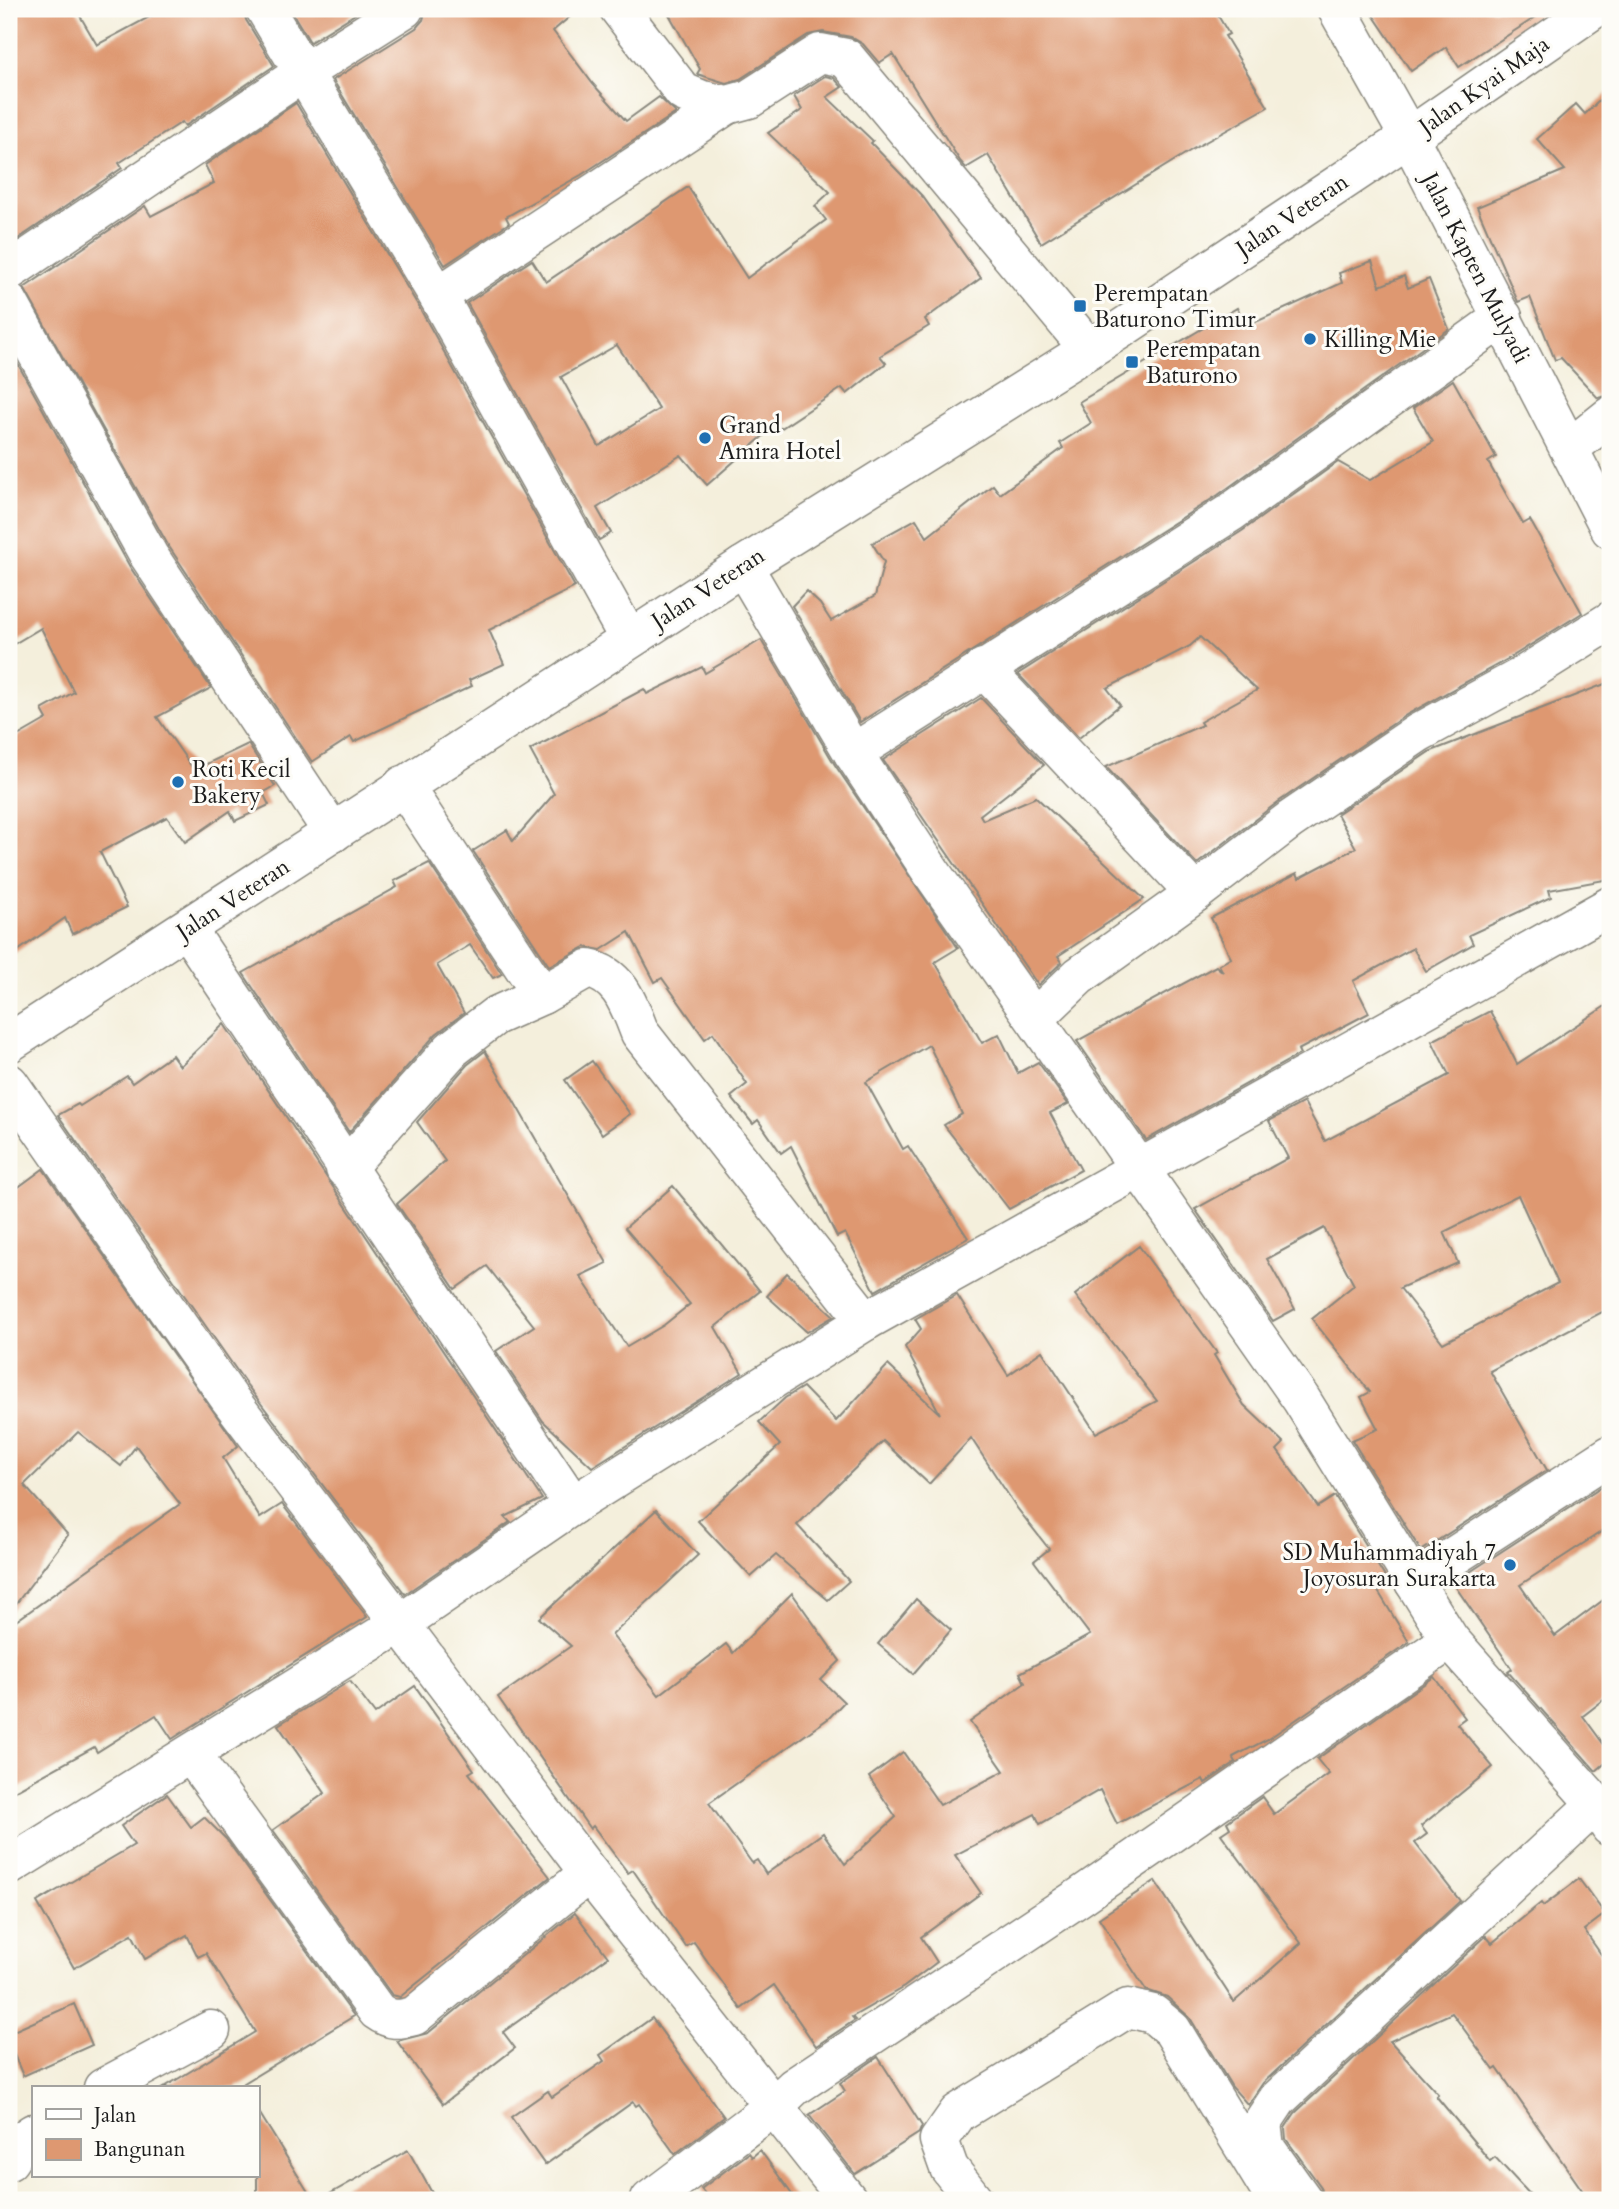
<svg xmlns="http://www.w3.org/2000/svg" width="1619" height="2209" font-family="Cardo,serif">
  <rect width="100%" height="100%" fill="#fdfcf7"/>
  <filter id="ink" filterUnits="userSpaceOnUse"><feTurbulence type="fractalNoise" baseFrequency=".0143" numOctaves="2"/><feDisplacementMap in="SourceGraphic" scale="14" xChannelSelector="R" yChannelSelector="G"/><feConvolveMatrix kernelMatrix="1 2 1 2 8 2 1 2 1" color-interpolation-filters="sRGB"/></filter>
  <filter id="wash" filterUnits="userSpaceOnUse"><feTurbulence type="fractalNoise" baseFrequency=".00686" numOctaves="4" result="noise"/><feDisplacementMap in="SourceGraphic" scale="28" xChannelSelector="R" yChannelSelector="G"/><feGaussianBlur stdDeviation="1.57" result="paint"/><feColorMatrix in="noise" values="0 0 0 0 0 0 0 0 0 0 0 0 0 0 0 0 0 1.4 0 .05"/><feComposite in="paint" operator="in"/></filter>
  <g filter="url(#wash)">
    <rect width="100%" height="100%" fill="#f4efdc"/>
    <g id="blocks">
      <g fill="#de9871" fill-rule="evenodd">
        <path d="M9,9H76L97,45L164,9H243L246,20L274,66L185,126L182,122L119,163L122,168L9,245Z"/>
        <path d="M290,9H363L310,42Z"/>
        <path d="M426,9H579L553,31L593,84L626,121L659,97L676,113L581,175L506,217L509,223L445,265L333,80L416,28L423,20Z"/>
        <path d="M666,9H1214L1229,34L1225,36L1268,107L1193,149L1041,243L988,155L966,168L960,161L893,54L879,63L863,44L851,37L823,32L808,35L740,79L726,83L697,74L700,69Z"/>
        <path d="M1369,9H1548L1459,67L1446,47L1411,71Z"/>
        <path d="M825,76L834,78L842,87L827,97L873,141L871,143L923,197L981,278L925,319L929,326L880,356L886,363L847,394L842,388L780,429L777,424L707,485L681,455L597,508L611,533L599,540L467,303L532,260L546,282L688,187L747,278L826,220L815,206L830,192L768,133L802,110L794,96ZM617,345L659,409L599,446L561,377Z"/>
        <path d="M1610,91V395L1598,398L1561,358L1555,360L1530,297L1518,302L1477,207L1565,170L1537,139L1576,104L1585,114Z"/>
        <path d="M296,103L419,307L575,587L489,630L504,664L469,680L472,686L354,742L351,737L312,762L168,545L24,288L145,206L151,216L214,183L205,165Z"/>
        <path d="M1372,261L1380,286L1404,276L1408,288L1429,279L1449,329L1218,495L860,722L792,606L806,591L820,604L831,621L875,596L884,562L872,543L916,519L927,537L993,485L1000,494L1063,448L1060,443L1091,423L1079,402L1237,308L1247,326L1342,283L1339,273Z"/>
        <path d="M9,348L130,567L211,688L157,717L194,770L248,744L275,786L263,793L269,805L235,821L230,811L185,842L167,817L100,852L127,907L72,934L65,918L9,957V741L47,719L42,710L74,692L41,628L9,647Z"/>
        <path d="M1453,380L1496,457L1488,462L1523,524L1530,520L1582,613L1508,659L1406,715L1278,802L1197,864L1106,767L1202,725L1200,722L1257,690L1200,637L1190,646L1107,688L1120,705L1079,738L1018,674L1242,531L1338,462L1370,480L1433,442L1413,408Z"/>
        <path d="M761,640L835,765L958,948L935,962L982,1043L999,1034L1018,1073L1038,1062L1068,1104L1050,1113L1081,1170L1009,1209L944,1125L962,1114L929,1045L866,1082L903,1149L908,1146L968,1238L875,1291L845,1233L837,1237L791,1146L781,1153L758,1120L753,1124L731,1097L747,1084L713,1033L705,1039L662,978L655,982L629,932L601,950L585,947L549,966L473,851L507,830L513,841L554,794L530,750L644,689L647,694L702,667L705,673Z"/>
        <path d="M1610,682V879L1549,890L1551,897L1469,935L1473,944L1426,971L1413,948L1353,981L1369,1013L1298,1050L1300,1054L1146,1140L1077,1041L1216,966L1223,972L1219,965L1231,958L1211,918L1297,873L1299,878L1356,848L1337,814L1429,752Z"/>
        <path d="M981,698L1044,765L980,815L983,820L1036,797L1144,899L1058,956L1062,962L1038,985L883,760Z"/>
        <path d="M429,863L502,974L493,978L470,945L437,965L464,1013L436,1034L349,1132L243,973L397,887L394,881Z"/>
        <path d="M1610,1003V1308L1490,1371L1547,1470L1421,1551L1352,1440L1378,1429L1361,1397L1370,1392L1312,1319L1354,1285L1324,1228L1267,1259L1295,1309L1273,1321L1195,1209L1288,1158L1269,1121L1304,1102L1325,1141L1449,1075L1432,1041L1490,1011L1517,1064ZM1518,1195L1558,1283L1443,1343L1400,1288L1458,1263L1444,1232Z"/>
        <path d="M224,1024L542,1499L505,1517L510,1522L405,1594L247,1385L58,1115L78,1104L80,1106L127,1076L132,1083L172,1055L180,1066Z"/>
        <path d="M485,1051L607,1263L580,1276L627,1347L664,1325L690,1304L625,1228L673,1186L760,1291L715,1327L742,1373L592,1467L543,1421L496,1351L534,1326L487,1266L455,1289L397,1204L445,1161L417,1122L467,1065Z"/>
        <path d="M592,1061L630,1114L602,1134L565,1080Z"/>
        <path d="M43,1169L238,1446L223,1458L260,1518L282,1504L367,1617L172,1739L156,1715L97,1752L94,1747L9,1794V1626L180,1504L136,1446L121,1466L78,1432L24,1485L68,1535L9,1613V1194Z"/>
        <path d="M1139,1246L1217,1353L1214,1355L1244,1405L1284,1443L1277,1450L1318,1507L1335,1496L1385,1577L1373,1583L1409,1642L1268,1739L1233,1757L1236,1762L1205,1783L1203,1779L1117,1824L1100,1790L1040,1824L1035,1814L955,1855L981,1893L921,1937L937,1962L904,1987L852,2017L855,2020L816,2046L774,1985L741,2009L694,1942L686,1947L633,1870L628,1873L593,1826L590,1829L498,1697L571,1646L539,1618L656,1510L698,1555L612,1635L659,1695L726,1644L733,1653L792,1593L840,1661L821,1680L844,1702L829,1718L709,1803L752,1863L757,1860L766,1874L823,1833L845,1864L896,1817L869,1777L903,1752L940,1805L1004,1771L970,1722L1025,1683L1020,1673L1090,1635L1034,1561L1049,1549L1017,1508L971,1438L929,1484L883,1441L797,1525L849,1581L828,1600L776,1555L751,1577L698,1521L780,1445L759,1422L785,1398L803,1387L836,1421L888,1365L940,1414L905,1347L921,1329L915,1319L957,1295L1008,1375L1042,1351L1096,1433L1157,1401L1075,1295Z"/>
        <path d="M787,1273L834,1316L807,1332L767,1296Z"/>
        <path d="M1610,1481V1526L1520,1585L1555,1636L1610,1595V1695L1583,1716L1610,1753V1759L1596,1771L1508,1672L1512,1669L1453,1583Z"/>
        <path d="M916,1599L951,1630L913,1674L878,1644Z"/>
        <path d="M1434,1677L1465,1718L1457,1724L1493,1767L1421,1826L1427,1834L1415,1843L1460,1901L1263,2083L1248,2105L1232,2087L1190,2018L1167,1997L1146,1990L1099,1918L1155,1881L1234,2002L1301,1943L1221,1834L1230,1828L1227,1822L1262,1797L1274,1814L1329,1774L1317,1759Z"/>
        <path d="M350,1681L375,1714L415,1686L474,1770L469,1773L550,1877L400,1997L392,1995L273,1830L325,1793L278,1725Z"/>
        <path d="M167,1794L191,1827L204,1817L226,1839L354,2016L236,2088H163L255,2032L206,1953L198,1957L187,1935L145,1959L132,1934L74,1968L37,1902L134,1845L121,1826Z"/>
        <path d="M1579,1879L1605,1914L1584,1930L1610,1967V2200H1589L1497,2068L1494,2070L1452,2013L1390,2041L1438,2094L1436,2096L1490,2161L1495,2157L1535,2200H1324L1321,2187L1286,2139L1285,2128L1295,2113L1486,1936L1492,1943L1541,1903L1543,1906Z"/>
        <path d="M575,1913L608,1957L503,2032L515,2048L443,2104L397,2041L428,2033Z"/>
        <path d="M74,2004L92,2045L23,2076L9,2043V2033Z"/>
        <path d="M652,2018L724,2117L675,2154L639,2104L636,2106L633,2102L545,2165L511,2117L548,2091L552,2097L604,2061L600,2055Z"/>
        <path d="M878,2057L922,2126L919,2133L855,2174L809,2115L845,2091L840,2083Z"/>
        <path d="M257,2109L313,2200H257Z"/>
        <path d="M408,2150L436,2200H319Z"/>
        <path d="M760,2150L796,2200H710L701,2189L749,2153L752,2157Z"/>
      </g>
    </g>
  </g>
  <g filter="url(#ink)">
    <use href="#blocks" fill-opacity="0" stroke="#88867c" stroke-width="2"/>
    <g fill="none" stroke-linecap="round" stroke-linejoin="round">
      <g stroke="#88867c" stroke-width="41">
        <g id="minor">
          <path d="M265,9L438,296L629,639"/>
          <path d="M619,9L683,92L702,100L727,105L749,99L820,53L846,58L1089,349"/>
          <path d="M9,271L304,72L404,9"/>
          <path d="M438,296L727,105"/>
          <path d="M9,303L149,556L333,833"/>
          <path d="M1570,448L1610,416"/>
          <path d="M743,566L853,753L930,870L1301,1399L1450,1640L1596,1804L1610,1827"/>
          <path d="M983,668L1195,893"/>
          <path d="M853,753L1230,513L1503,317"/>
          <path d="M403,785L542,995L588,969C620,975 629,1005 640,1033L866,1321"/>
          <path d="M187,929L573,1505"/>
          <path d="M1035,1018L1079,976L1195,893L1290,820L1418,733L1519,678L1610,621"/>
          <path d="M9,1083L229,1398L589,1873L848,2200"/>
          <path d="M345,1169L452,1049L495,1016L542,995"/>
          <path d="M1414,1582L1610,1455"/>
          <path d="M191,1754L377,2011C391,2021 398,2020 414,2016L589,1873"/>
          <path d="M9,1866L401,1623L573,1505L866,1321L1610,906"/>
          <path d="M103,2088L211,2030"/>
          <path d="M9,2161L23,2140L33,2133"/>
          <path d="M650,2200L772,2108L794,2087L1081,1896L1450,1640"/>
          <path d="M974,2200L949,2168L939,2140L958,2113L1128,2008L1153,2014L1172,2030L1276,2200"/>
          <path d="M1303,2200L1265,2147L1262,2123L1278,2099L1596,1804"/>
        </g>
      </g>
      <g stroke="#88867c" stroke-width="41">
        <path id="secondary" d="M1594,9L1409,137L1610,529"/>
      </g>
      <g stroke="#88867c" stroke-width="41">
        <path id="primary" d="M9,1043L743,566L1118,331L1409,137L1337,9"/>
      </g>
      <use href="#minor" stroke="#fff" stroke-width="38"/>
      <use href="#secondary" stroke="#fff" stroke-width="38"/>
      <use href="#primary" stroke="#fff" stroke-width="38"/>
    </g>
  </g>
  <g fill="#1f6fb2" stroke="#fdfcf7" stroke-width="2.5">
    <rect x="1073" y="299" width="14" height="14" rx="3.5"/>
    <circle cx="1310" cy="339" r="7"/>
    <rect x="1125" y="355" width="14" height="14" rx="3.5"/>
    <circle cx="705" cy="438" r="7"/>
    <circle cx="178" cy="782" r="7"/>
    <circle cx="1510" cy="1565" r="7"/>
  </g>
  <g text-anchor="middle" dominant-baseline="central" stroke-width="6" stroke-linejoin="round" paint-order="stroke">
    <g font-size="23" fill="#1c1c1c" stroke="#fdfcf7">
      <text transform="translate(1484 85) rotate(-35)">Jalan Kyai Maja</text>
      <text transform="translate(1292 215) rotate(-34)">Jalan Veteran</text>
      <text transform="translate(1476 268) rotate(63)">Jalan Kapten Mulyadi</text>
      <text transform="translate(708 588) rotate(-33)">Jalan Veteran</text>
      <text transform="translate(233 899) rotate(-33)">Jalan Veteran</text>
    </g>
    <g font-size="23" fill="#1c1c1c" stroke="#fdfcf7" text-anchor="start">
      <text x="1094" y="293">Perempatan<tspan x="1094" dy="26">Baturono Timur</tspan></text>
      <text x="1324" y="339">Killing Mie</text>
      <text x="1146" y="349">Perempatan<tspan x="1146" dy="26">Baturono</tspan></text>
      <text x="719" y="425">Grand<tspan x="719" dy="26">Amira Hotel</tspan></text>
      <text x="192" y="769">Roti Kecil<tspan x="192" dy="26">Bakery</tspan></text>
      <text x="1496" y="1552" text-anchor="end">SD Muhammadiyah 7<tspan x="1496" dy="26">Joyosuran Surakarta</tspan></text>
    </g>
  </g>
  <rect width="1619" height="2209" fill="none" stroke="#fdfcf7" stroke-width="35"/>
  <rect x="32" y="2086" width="228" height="91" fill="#fdfcf7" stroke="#a3a29f" stroke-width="2"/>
  <rect x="46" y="2109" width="35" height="10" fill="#ffffff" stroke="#a3a29f" stroke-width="2"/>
  <text x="94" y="2122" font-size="21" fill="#1c1c1c">Jalan</text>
  <rect x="46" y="2139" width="35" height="21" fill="#de9871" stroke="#a3a29f" stroke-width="2"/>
  <text x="94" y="2156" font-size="21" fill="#1c1c1c">Bangunan</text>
</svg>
